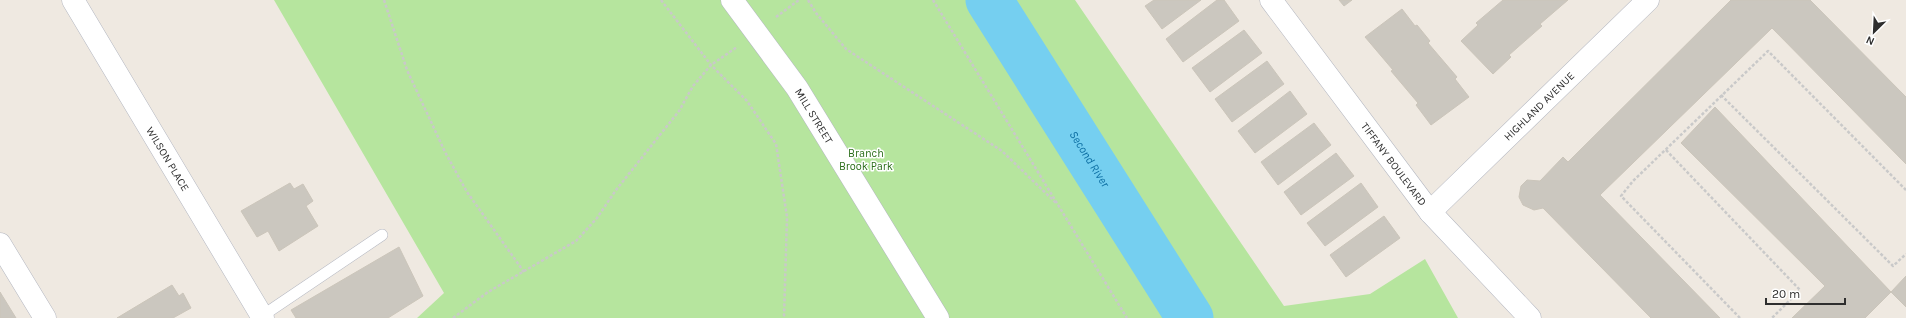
<svg xmlns="http://www.w3.org/2000/svg" width="1906" height="318" font-family="Karla,sans-serif">
  <rect width="100%" height="100%" fill="#efe9e1"/>
  <path fill="#b6e59e" d="M274,0H1075L1284,306L1370,294L1425,259L1458,318H417L444,293Z"/>
  <g fill="none" stroke-linecap="round" stroke-linejoin="round">
    <path stroke="#75cff0" stroke-width="47" id="s1" d="M989,0L1190,318"/>
  </g>
  <g fill="#cbc7bf" stroke="#cbc5ba">
    <path d="M1154,0H1201L1162,29L1145,6Z"/>
    <path d="M1217,0H1224L1239,21L1183,62L1166,39Z"/>
    <path d="M1339,0H1352L1344,6Z"/>
    <path d="M1503,0H1568L1540,24L1542,26L1509,55L1511,57L1493,74L1461,41L1478,25L1476,23Z"/>
    <path d="M1731,0H1810L1906,97V164L1772,28L1600,195L1720,318H1651L1543,208L1534,210L1523,205L1519,197L1521,186L1527,180L1540,181L1563,157L1568,162Z"/>
    <path d="M1402,9L1415,26L1417,25L1430,41L1428,43L1457,77L1455,79L1469,97L1431,125L1416,105L1418,103L1391,71L1393,70L1365,37Z"/>
    <path d="M1244,30L1262,53L1210,92L1192,68Z"/>
    <path d="M1267,61L1284,84L1232,122L1215,99Z"/>
    <path d="M1290,91L1307,114L1255,153L1238,131Z"/>
    <path d="M1715,107L1891,292L1865,318H1792L1825,286L1681,143Z"/>
    <path d="M1314,123L1331,145L1278,185L1261,162Z"/>
    <path d="M1336,153L1354,176L1301,215L1284,192Z"/>
    <path d="M290,183L294,189L303,184L313,201L306,206L318,226L279,251L268,231L257,237L241,211Z"/>
    <path d="M1361,183L1378,207L1325,246L1307,223Z"/>
    <path d="M1384,216L1400,238L1346,277L1330,255Z"/>
    <path d="M399,247L423,296L388,318H296L291,310Z"/>
    <path d="M1906,276V307L1891,292Z"/>
    <path d="M172,285L179,296L183,293L191,308L173,318H117Z"/>
    <path d="M0,292L16,318H0Z"/>
  </g>
  <g fill="none" stroke-linecap="round" stroke-linejoin="round">
    <g stroke="#b4b7c1" stroke-width="12">
      <path id="service" d="M262,316L382,235"/>
    </g>
    <g stroke="#b4b7c1" stroke-width="23">
      <g id="minor">
        <path id="s2" d="M73,0L263,318"/>
        <path id="s3" d="M1271,0L1430,212L1530,318"/>
        <path id="s4" d="M1430,212L1648,0"/>
        <path d="M0,244L45,318"/>
      </g>
    </g>
    <g stroke="#b4b7c1" stroke-width="23">
      <g id="tertiary">
        <path id="s5" d="M732,0L797,88L938,318"/>
      </g>
    </g>
    <g stroke="#c9c9c9" stroke-width="2.5" stroke-dasharray="3 2" stroke-linecap="butt">
      <path d="M384,0L407,70L445,152L467,192L524,272"/>
      <path d="M661,0L711,65L747,101L776,144L787,217L784,318"/>
      <path d="M808,0L816,13L846,49L1002,151L1056,203"/>
      <path d="M933,0L1127,318"/>
      <path d="M776,17L799,0"/>
      <path d="M1721,95L1893,266L1906,254"/>
      <path d="M1666,150L1800,290L1772,318"/>
      <path d="M453,318L488,292L576,241L597,218L616,190L679,111L693,86L711,65L737,47"/>
      <path d="M1740,318L1621,196L1633,181L1768,51L1906,190"/>
    </g>
    <use href="#service" stroke="#fff" stroke-width="11"/>
    <use href="#minor" stroke="#fff" stroke-width="22"/>
    <use href="#tertiary" stroke="#fff" stroke-width="22"/>
  </g>
  <g text-anchor="middle" dominant-baseline="central" stroke-width="3" stroke-linejoin="round" paint-order="stroke">
    <g font-size="11" fill="#2e2e2e" stroke="#fff">
      <text stroke="none"><textPath href="#s4" startOffset="152">HIGHLAND AVENUE</textPath></text>
      <text stroke="none"><textPath href="#s5" startOffset="142">MILL STREET</textPath></text>
      <text stroke="none"><textPath href="#s2" startOffset="185">WILSON PLACE</textPath></text>
      <text stroke="none"><textPath href="#s3" startOffset="205">TIFFANY BOULEVARD</textPath></text>
    </g>
    <g font-size="11" fill="#2c6e1b" stroke="#fff">
      <text x="866" y="153">Branch<tspan x="866" dy="13">Brook Park</tspan></text>
    </g>
    <g font-size="12" font-style="italic" fill="#0d6fa3" stroke="#fff">
      <text stroke="none"><textPath href="#s1" startOffset="188">Second River</textPath></text>
    </g>
  </g>
  <g transform="translate(1874 32) rotate(204)" stroke="#ffffff" stroke-width="3" paint-order="stroke">
  <path d="M0-3L7 15L0 10L-7 15Z" fill="#2e2e2e"/>
  <text y="-6" font-size="11" font-weight="bold" text-anchor="middle" fill="#2e2e2e">N</text>
  </g>
  <path d="M1766 298v6h79v-6" fill="none" stroke="#2e2e2e" stroke-width="2"/>
  <text x="1772" y="298" font-size="12" fill="#2e2e2e" stroke="#ffffff" stroke-width="3" paint-order="stroke">20 m</text>
</svg>
